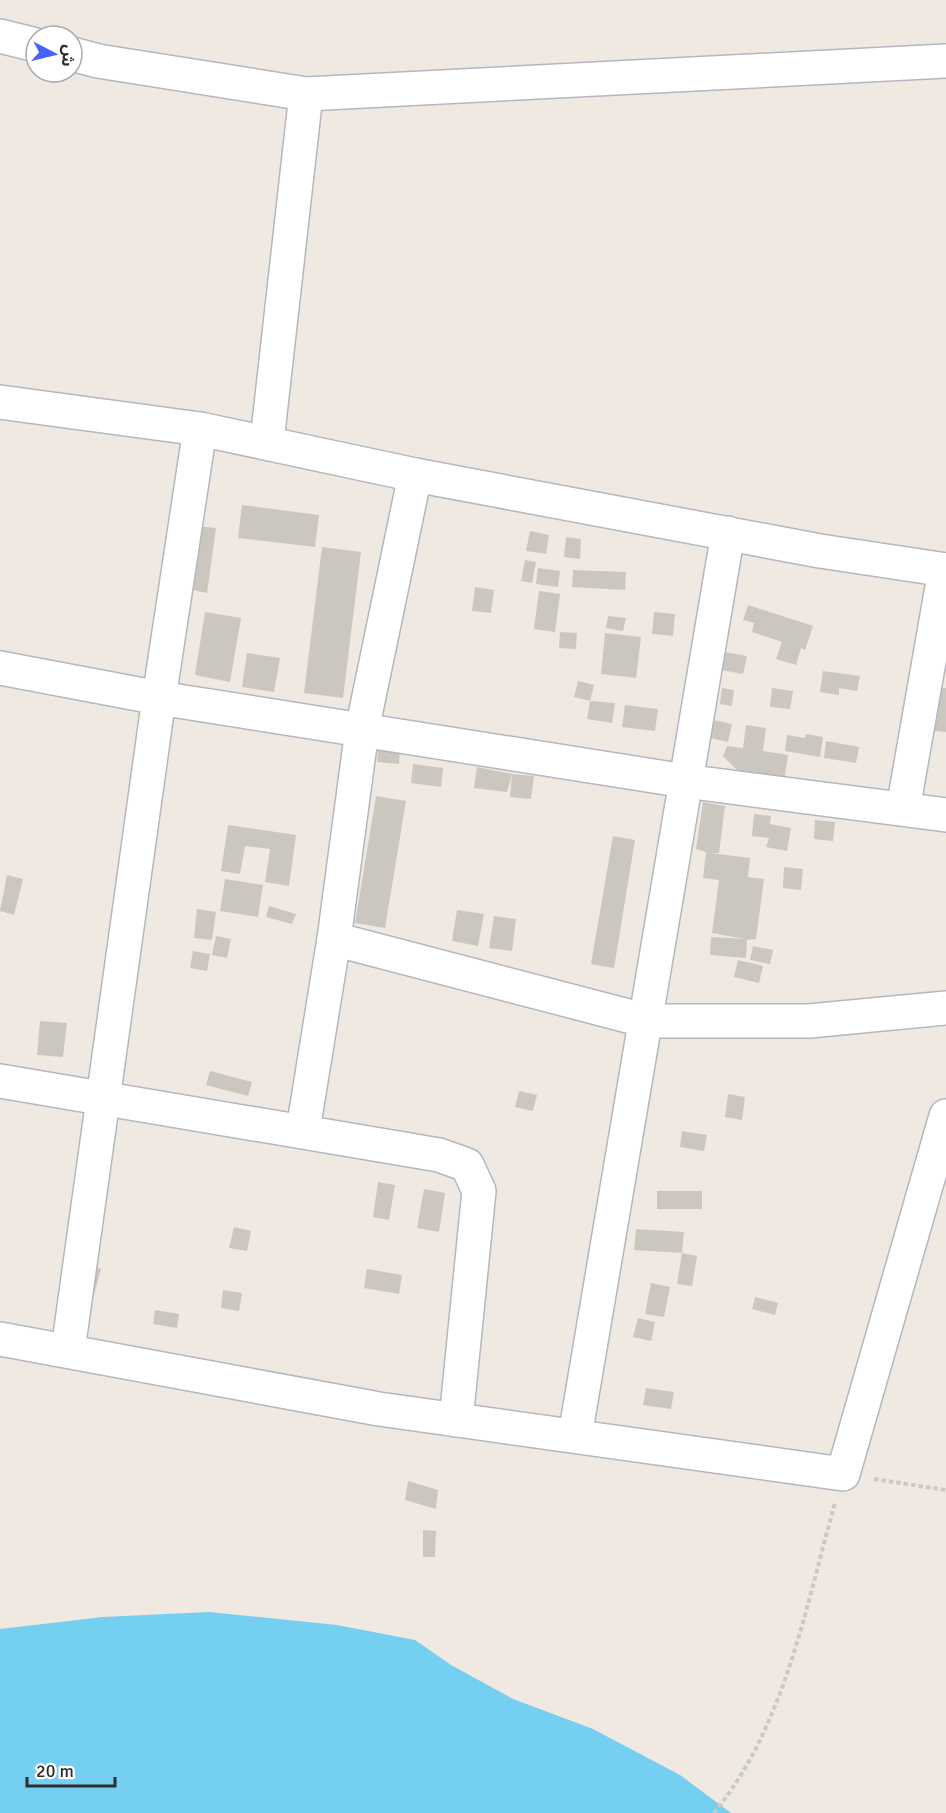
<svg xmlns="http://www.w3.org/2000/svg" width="946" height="1813" font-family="Signika,'Noto Sans Arabic',sans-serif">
  <rect width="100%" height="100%" fill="#efe9e1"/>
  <path fill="#75cff0" d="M209,1612L337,1625L415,1640L451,1665L513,1699L593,1729L680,1775L731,1813H0V1629L103,1617Z"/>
  <g fill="#cbc7bf">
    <path d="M242,505L319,515L315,547L238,538Z"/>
    <path d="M197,526L216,528L207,593L188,589Z"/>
    <path d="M530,531L549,535L546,554L526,551Z"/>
    <path d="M566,537L581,539L580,559L564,557Z"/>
    <path d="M322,547L361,552L343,698L304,693Z"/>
    <path d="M525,560L536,562L532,583L521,581Z"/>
    <path d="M538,568L560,571L558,587L536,584Z"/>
    <path d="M573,570L626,572L625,590L572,587Z"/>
    <path d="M475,587L494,590L491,613L472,611Z"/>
    <path d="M539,591L560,594L555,632L534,629Z"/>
    <path d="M748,605L813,626L805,650L801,648L796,665L776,659L782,642L752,632L754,623L743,620Z"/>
    <path d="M205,612L241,618L230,682L195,675Z"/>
    <path d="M654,612L675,614L673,636L652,634Z"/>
    <path d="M608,616L626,618L623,631L606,628Z"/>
    <path d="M560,632L577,633L576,649L559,648Z"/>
    <path d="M605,633L641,637L636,678L601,674Z"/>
    <path d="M724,652L747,656L743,674L721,670Z"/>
    <path d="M247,653L280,658L274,692L242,687Z"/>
    <path d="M823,671L860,676L857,691L839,688V695L820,692Z"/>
    <path d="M578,681L594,685L590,701L574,697Z"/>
    <path d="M939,687L946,688V732L934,731Z"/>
    <path d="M722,688L734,690L732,706L720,704Z"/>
    <path d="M772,688L793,691L790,709L770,707Z"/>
    <path d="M590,701L615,703L612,723L587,719Z"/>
    <path d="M625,705L658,709L655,731L622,727Z"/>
    <path d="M714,720L732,724L728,742L710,738Z"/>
    <path d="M746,725L766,728L763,751L788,755L784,781L741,774L723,756L727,746L743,748Z"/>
    <path d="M806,734L823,737L820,757L785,751L787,735L805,738Z"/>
    <path d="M826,741L859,747L856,763L824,758Z"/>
    <path d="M378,749L400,751L399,764L377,762Z"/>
    <path d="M413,764L443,768L441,787L411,783Z"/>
    <path d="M477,767L512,774L507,792L474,788Z"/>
    <path d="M512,774L534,776L531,799L510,797Z"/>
    <path d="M376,796L406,801L385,928L355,923Z"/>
    <path d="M703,802L725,806L719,853H710L750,858L748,877L764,879L756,939L747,940L746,958L710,955L711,937L745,939L712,933L719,880L703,878L706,852L696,849Z"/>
    <path d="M754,814L771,816L770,824L791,828L787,851L766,847L769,838L752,836Z"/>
    <path d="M815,820L835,822L833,841L814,839Z"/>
    <path d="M228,825L296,835L289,886L265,882L270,849L245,846L240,874L221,871Z"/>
    <path d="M613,836L635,840L614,968L591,964Z"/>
    <path d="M784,867L803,869L801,890L783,888Z"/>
    <path d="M7,875L23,879L14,915L0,911Z"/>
    <path d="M225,879L263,885L258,917L220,911Z"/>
    <path d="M269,906L296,914L292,924L266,917Z"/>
    <path d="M197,909L216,912L212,940L194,938Z"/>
    <path d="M457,910L484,914L478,946L452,941Z"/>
    <path d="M494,916L516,919L512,951L489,948Z"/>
    <path d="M216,936L231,939L227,958L212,955Z"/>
    <path d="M753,946L773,950L770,964L750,960Z"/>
    <path d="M193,951L210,954L207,971L190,968Z"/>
    <path d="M738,960L763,966L759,983L734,977Z"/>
    <path d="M40,1021L67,1023L63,1057L37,1055Z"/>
    <path d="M210,1071L252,1082L248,1096L206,1085Z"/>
    <path d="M519,1091L537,1095L533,1111L515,1107Z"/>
    <path d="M728,1094L745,1097L742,1120L725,1117Z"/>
    <path d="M682,1131L707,1135L704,1151L680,1147Z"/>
    <path d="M378,1182L395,1185L389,1220L373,1217Z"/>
    <path d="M424,1189L445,1193L439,1232L417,1228Z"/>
    <rect x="657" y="1191" width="45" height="18"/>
    <path d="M234,1227L251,1231L247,1251L229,1248Z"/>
    <path d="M636,1229L684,1232L682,1253L634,1250Z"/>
    <path d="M682,1253L697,1256L692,1286L677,1284Z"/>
    <path d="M87,1265L101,1269L93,1299L79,1296Z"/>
    <path d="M367,1269L402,1275L399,1294L364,1288Z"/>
    <path d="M651,1283L670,1287L664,1317L645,1314Z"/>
    <path d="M223,1290L242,1293L239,1311L221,1308Z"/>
    <path d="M755,1297L778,1303L775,1315L752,1309Z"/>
    <path d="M155,1310L179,1314L177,1328L153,1324Z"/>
    <path d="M638,1318L655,1322L651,1341L633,1337Z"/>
    <path d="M646,1388L674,1392L671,1409L643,1405Z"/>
    <path d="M408,1481L438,1490L436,1509L405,1500Z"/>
    <path d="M423,1530L436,1531L435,1557H423Z"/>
  </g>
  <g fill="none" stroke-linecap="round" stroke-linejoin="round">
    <g stroke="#b4b7c1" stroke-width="36">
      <g id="minor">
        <path d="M0,36L36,45"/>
        <path d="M72,54L98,61L306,94L946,61"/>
        <path d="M0,402L200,429L415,475L820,551L946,570"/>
        <path d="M267,441L306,94"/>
        <path d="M0,668L159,698L685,781L946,815"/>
        <path d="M903,809L945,570"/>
        <path d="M334,939L647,1021H809L946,1008"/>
        <path d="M0,1081L439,1155L467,1165L479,1191L456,1420"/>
        <path d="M303,1130L334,939L362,730L415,475"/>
        <path d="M0,1339L379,1409L843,1474L946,1116"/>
        <path d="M68,1350L159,698L200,429"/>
        <path d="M575,1436L728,533"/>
      </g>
    </g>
    <g stroke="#c9c9c9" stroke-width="4" stroke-dasharray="4.5 3" stroke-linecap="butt">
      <path d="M874,1479L946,1490"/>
      <path d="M714,1813C785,1726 805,1609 835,1503"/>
    </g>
    <use href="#minor" stroke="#fff" stroke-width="33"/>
  </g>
  <g transform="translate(54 54) rotate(97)"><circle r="28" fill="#ffffff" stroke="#ababab" stroke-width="1.5"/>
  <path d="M0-4.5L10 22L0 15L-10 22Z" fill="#4264fb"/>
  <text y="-9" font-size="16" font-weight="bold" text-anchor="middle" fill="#2e2e2e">ش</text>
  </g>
  <path d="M27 1777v9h88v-9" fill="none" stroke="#2e2e2e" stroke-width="3"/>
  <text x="36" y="1777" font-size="18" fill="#2e2e2e" stroke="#ffffff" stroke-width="4.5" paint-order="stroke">20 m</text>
</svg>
